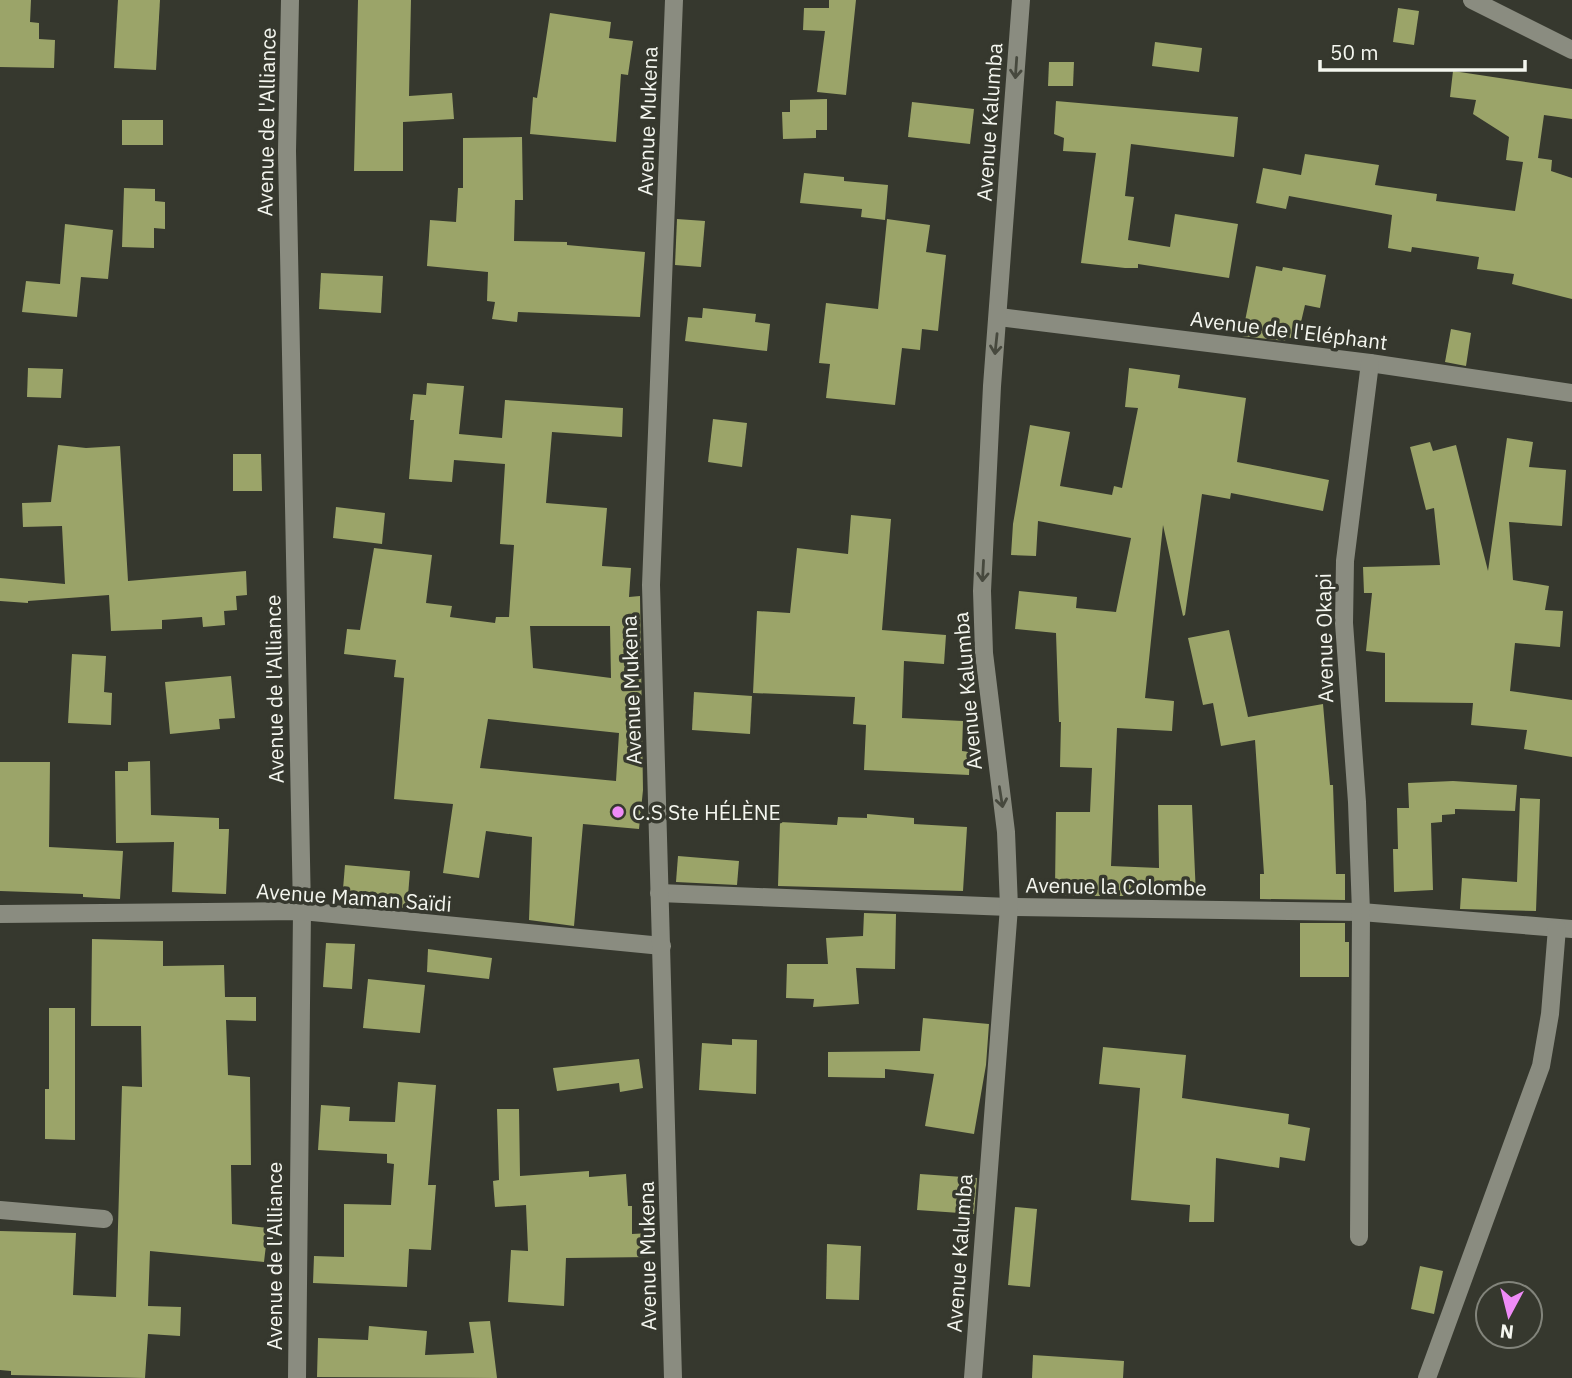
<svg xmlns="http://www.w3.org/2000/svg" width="1572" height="1378" font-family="'IBM Plex Sans',sans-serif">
  <rect width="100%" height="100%" fill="#36382e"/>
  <g fill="#9ba469" fill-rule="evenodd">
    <path d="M0,0H31L30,22L39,23V39L55,40L54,68L0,67Z"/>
    <path d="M118,0H160L156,70L114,68Z"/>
    <path d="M358,0H411L409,96L452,93L454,119L403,122V171H354Z"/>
    <path d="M829,0H856L846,95L817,92L825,31L803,30L804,8H829Z"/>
    <path d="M1398,8L1419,11L1414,45L1393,42Z"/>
    <path d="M550,13L611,22L609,38L633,41L628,75L621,74L616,142L530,134L533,97L537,98Z"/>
    <path d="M1155,42L1202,48L1199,72L1152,66Z"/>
    <path d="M1049,62H1074L1073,86H1048Z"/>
    <path d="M1453,71L1572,89V119L1544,115L1538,158L1552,160L1551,171L1572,178V299L1512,284L1514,274L1477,269L1479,257L1412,247L1411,252L1388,248L1392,215L1289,196L1286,209L1256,203L1263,168L1301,175L1305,154L1379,165L1375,185L1437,194L1436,201L1515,211L1523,162L1506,160L1509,137L1473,114L1476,100L1450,97Z"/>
    <path d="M827,99V130H816V138L783,139L782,112H790V100Z"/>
    <path d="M1056,101L1238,117L1234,157L1131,144L1125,196L1134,197L1128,240L1170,247L1175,214L1238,224L1229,278L1138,264V268H1125L1081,263L1096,153L1063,151L1064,138L1054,134Z"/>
    <path d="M912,102L974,109L970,144L908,137Z"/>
    <rect x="122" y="120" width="41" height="25"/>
    <path d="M522,137L523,200H515L514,241L567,242V245L645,252L640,317L518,312L517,322L492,319L495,302L487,301L488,272L427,266L430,220L456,222L458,188H463V138Z"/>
    <path d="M804,173L844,177V181L888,185L885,220L861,217L862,209L800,203Z"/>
    <path d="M124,188L155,189V201L165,202V229L154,228V248L122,247Z"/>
    <path d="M677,219L705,221L701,267L675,265Z"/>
    <path d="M887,219L930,225L926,252L946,255L938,331L922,329L920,350L902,348L895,405L826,398L830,364L819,363L826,303L878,309Z"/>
    <path d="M65,224L113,230L108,279L81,277L77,317L22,312L26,281L60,284Z"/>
    <path d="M1256,266L1282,271L1283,267L1326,275L1320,308L1305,305L1297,339L1286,337L1285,341L1242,336Z"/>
    <path d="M321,273L383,276L381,313L319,309Z"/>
    <path d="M703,308L756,314L755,322L770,324L767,351L685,341L688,317L702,318Z"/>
    <path d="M1451,329L1471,333L1466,366L1445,362Z"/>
    <path d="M28,368L63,369L61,398L27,397Z"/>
    <path d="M1129,368L1180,375L1178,388L1246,398L1237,462L1329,480L1323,511L1231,493L1230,499L1202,494L1185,615L1183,616L1163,525L1145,698L1174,701L1172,731L1117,728L1111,866L1159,868L1158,805H1192L1196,896H1061L1060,887H1055L1056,812H1090L1092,768L1060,767L1061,722H1059L1056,633L1015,629L1019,591L1077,597L1076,608L1116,612L1131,538L1038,521L1036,556L1011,555L1013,524L1030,425L1070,432L1060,486L1112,495L1114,486L1122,488L1138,408L1125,407Z"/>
    <path d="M427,383L464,386L459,434L502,438L505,400L623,408L622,437L552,432L546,503L607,508L602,566L631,568L629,597L640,596L643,790L639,829L583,824L574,926L529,920L532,837L486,831L479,878L443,873L453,804L394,799L404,678L394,677L396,660L344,654L347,629L360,630L374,548L432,555L426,603L452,606L450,617L495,623L496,617H509L514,545L500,544L505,464L454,460L452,482L409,479L414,420H410L413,394L426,395ZM530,626H610L611,678L533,668ZM488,719L619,733L616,781L480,768Z"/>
    <path d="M713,419L747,423L742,467L708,462Z"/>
    <path d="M1507,438L1533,442L1529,467L1566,470L1562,526L1509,522L1513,580L1549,586L1545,610L1563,611L1560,647L1515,643L1510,691L1572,700V757L1524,749L1527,730L1471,725L1473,703L1385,702V653L1366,651L1372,593H1364L1363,567L1440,565L1434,508L1426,510L1410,447L1430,442L1433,451L1456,445L1488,571Z"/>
    <path d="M58,445L86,448L120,446L128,581L246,571L247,595L236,596L237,610L224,611L225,625L203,627L202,617L162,620V629L111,631L109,595L28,601V603L0,601V578L65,584L62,526L23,527L22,503L51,502Z"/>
    <path d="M233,454H261L262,491H233Z"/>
    <path d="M336,507L385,513L382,544L333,538Z"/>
    <path d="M851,515L891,519L882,630L946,635L944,664L904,661L902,718L963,721L962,751L970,752L969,775L864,770L866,725L853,724L855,697L753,693L757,611L790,613L797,548L848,554Z"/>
    <path d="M1229,630L1248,717L1323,704L1330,785H1333L1336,874H1345V900L1260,899V874H1264L1255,740L1221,746L1213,703L1203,705L1188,638Z"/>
    <path d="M72,654L106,656L104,692L112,693L111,725L68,723Z"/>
    <path d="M231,676L235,718L219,719L220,729L170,734L165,682Z"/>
    <path d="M694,692L752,696L750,734L692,730Z"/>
    <path d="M150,761L151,815L219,818V829H229L226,894L172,892L174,842L116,843L115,771H128V762Z"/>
    <path d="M0,762H50L49,847L123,851L120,899L83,897V894L0,891Z"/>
    <path d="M1453,781L1517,785L1515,811L1455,809V814L1442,815V822L1431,823L1433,890L1394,892L1393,849H1398L1397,808H1409L1408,783Z"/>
    <path d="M1520,798L1540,799L1536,911L1460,909L1462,878L1517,882Z"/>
    <path d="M867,814L914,818V824L967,827L963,891L778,886L780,822L837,825L838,817L867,818Z"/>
    <path d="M678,856L739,861L737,885L676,882Z"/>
    <path d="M345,865L410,871L407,908L342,901Z"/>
    <path d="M864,913L896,914L895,969L856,968L859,1004L813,1007L814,999L786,998L787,964H828L826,938L863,936Z"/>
    <path d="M1300,923H1345V942H1349V977H1300Z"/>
    <path d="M92,939L163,941V966L224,965L225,997H256V1021L226,1020L228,1075L250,1077L251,1165H231L232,1224L268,1228L264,1262L150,1251L148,1306L181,1307L180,1336L148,1334L145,1378L11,1375V1371L0,1370V1231L76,1233L73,1295L116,1297L122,1086L142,1087L141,1026H91Z"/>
    <path d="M326,943L355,944L352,989L323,987Z"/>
    <path d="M428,949L492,958L489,979L427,972Z"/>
    <path d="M368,979L425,985L420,1033L363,1028Z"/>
    <path d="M49,1008H75V1140L45,1139V1089H49Z"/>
    <path d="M923,1018L989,1024L986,1065L974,1134L925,1126L934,1074L885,1069V1078L828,1077V1052L920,1051Z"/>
    <path d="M732,1039L757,1040L756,1094L699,1090L702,1043L732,1045Z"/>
    <path d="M1103,1047L1186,1055L1182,1098L1289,1114L1288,1124L1310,1128L1305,1161L1280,1157L1279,1168L1216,1158L1214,1222H1189L1190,1205L1131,1200L1140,1088L1099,1084Z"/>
    <path d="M639,1059L643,1088L620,1092L619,1083L557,1091L553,1068Z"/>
    <path d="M398,1082L436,1085L428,1185H436L431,1250L409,1249L407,1287L313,1283L314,1256L344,1257V1204L391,1205L394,1164L387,1163V1154L318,1150L321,1105L350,1107L349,1121L395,1122Z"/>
    <path d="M497,1109H519L520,1176L589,1171V1177L626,1174L628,1206H632V1234L651,1233V1257L566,1258L564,1306L508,1302L511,1250L528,1251L526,1205L495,1207L493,1181L499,1180Z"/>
    <path d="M920,1174L977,1178L974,1214L917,1210Z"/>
    <path d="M1015,1207L1037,1209L1030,1287L1008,1285Z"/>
    <path d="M827,1244L861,1246L859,1300L826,1299Z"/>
    <path d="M1420,1266L1443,1271L1434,1314L1411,1309Z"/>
    <path d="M490,1321L497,1378L317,1377L318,1338L368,1340L369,1326L427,1331L425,1355L474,1353L469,1322Z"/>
    <path d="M1033,1355L1124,1361L1123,1378H1032Z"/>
  </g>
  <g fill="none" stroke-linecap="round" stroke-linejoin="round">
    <g stroke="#8a8c80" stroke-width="18">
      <path d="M290,0L287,151L302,911L297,1378"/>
      <path d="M1472,0L1572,50"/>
      <path d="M999,317L1370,363L1572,393"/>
      <path d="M659,893L1009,907L1361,912L1572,929"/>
      <path d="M0,914L302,911L662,946"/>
      <path d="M0,1210L104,1219"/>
      <path d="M1359,1237L1361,912L1357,802L1344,623L1345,561L1370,363"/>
      <path d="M673,1378L651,585L674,0"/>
      <path d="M973,1378L1009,907L1006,832L984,653L982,591L992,386L1021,0"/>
      <path d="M1427,1378L1541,1066L1550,1014L1557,928"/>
    </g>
  </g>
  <defs><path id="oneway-shaft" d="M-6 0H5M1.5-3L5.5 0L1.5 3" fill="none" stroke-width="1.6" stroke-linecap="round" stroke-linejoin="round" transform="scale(1.75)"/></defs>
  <g stroke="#47493e">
    <use href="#oneway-shaft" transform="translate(1016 68) rotate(94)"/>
    <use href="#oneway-shaft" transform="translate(996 344) rotate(96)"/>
    <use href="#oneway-shaft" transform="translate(983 571) rotate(93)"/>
    <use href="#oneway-shaft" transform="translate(1001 797) rotate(81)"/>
  </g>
  <circle fill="#ef8bf7" stroke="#36382e" stroke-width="2.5" cx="618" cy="812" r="7"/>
  <g text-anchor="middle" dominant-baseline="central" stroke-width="7" stroke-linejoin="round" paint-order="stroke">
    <g font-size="21" fill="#f4f6ef" stroke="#36382e">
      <text transform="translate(647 121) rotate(-88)">Avenue Mukena</text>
      <text transform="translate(266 122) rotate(-89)">Avenue de l'Alliance</text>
      <text transform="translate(989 122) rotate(-86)">Avenue Kalumba</text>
      <text transform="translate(1289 330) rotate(7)">Avenue de l'Eléphant</text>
      <text transform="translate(1324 638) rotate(-91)">Avenue Okapi</text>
      <text transform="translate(274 689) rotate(-91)">Avenue de l'Alliance</text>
      <text transform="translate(631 690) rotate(-92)">Avenue Mukena</text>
      <text transform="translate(967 691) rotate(-95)">Avenue Kalumba</text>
      <text transform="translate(1116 886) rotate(1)">Avenue la Colombe</text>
      <text transform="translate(354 897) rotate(4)">Avenue Maman Saïdi</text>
      <text transform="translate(959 1253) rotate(-86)">Avenue Kalumba</text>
      <text transform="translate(274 1256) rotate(-90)">Avenue de l'Alliance</text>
      <text transform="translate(647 1256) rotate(-91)">Avenue Mukena</text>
    </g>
    <g font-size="21" fill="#f4f6ef" stroke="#36382e" text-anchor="start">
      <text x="632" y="812">C.S Ste HÉLÈNE</text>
    </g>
  </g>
  <g transform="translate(1509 1315) rotate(187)"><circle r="33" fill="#36382e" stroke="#82847b" stroke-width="2"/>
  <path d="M0-5L12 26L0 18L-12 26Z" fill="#ef8bf7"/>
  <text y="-10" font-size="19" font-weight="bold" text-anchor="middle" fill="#f4f6ef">N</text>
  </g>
  <path d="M1320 60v10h205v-10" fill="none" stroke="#f4f6ef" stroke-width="3.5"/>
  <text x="1330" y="60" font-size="21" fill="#f4f6ef" stroke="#36382e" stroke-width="5" paint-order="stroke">50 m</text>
</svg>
